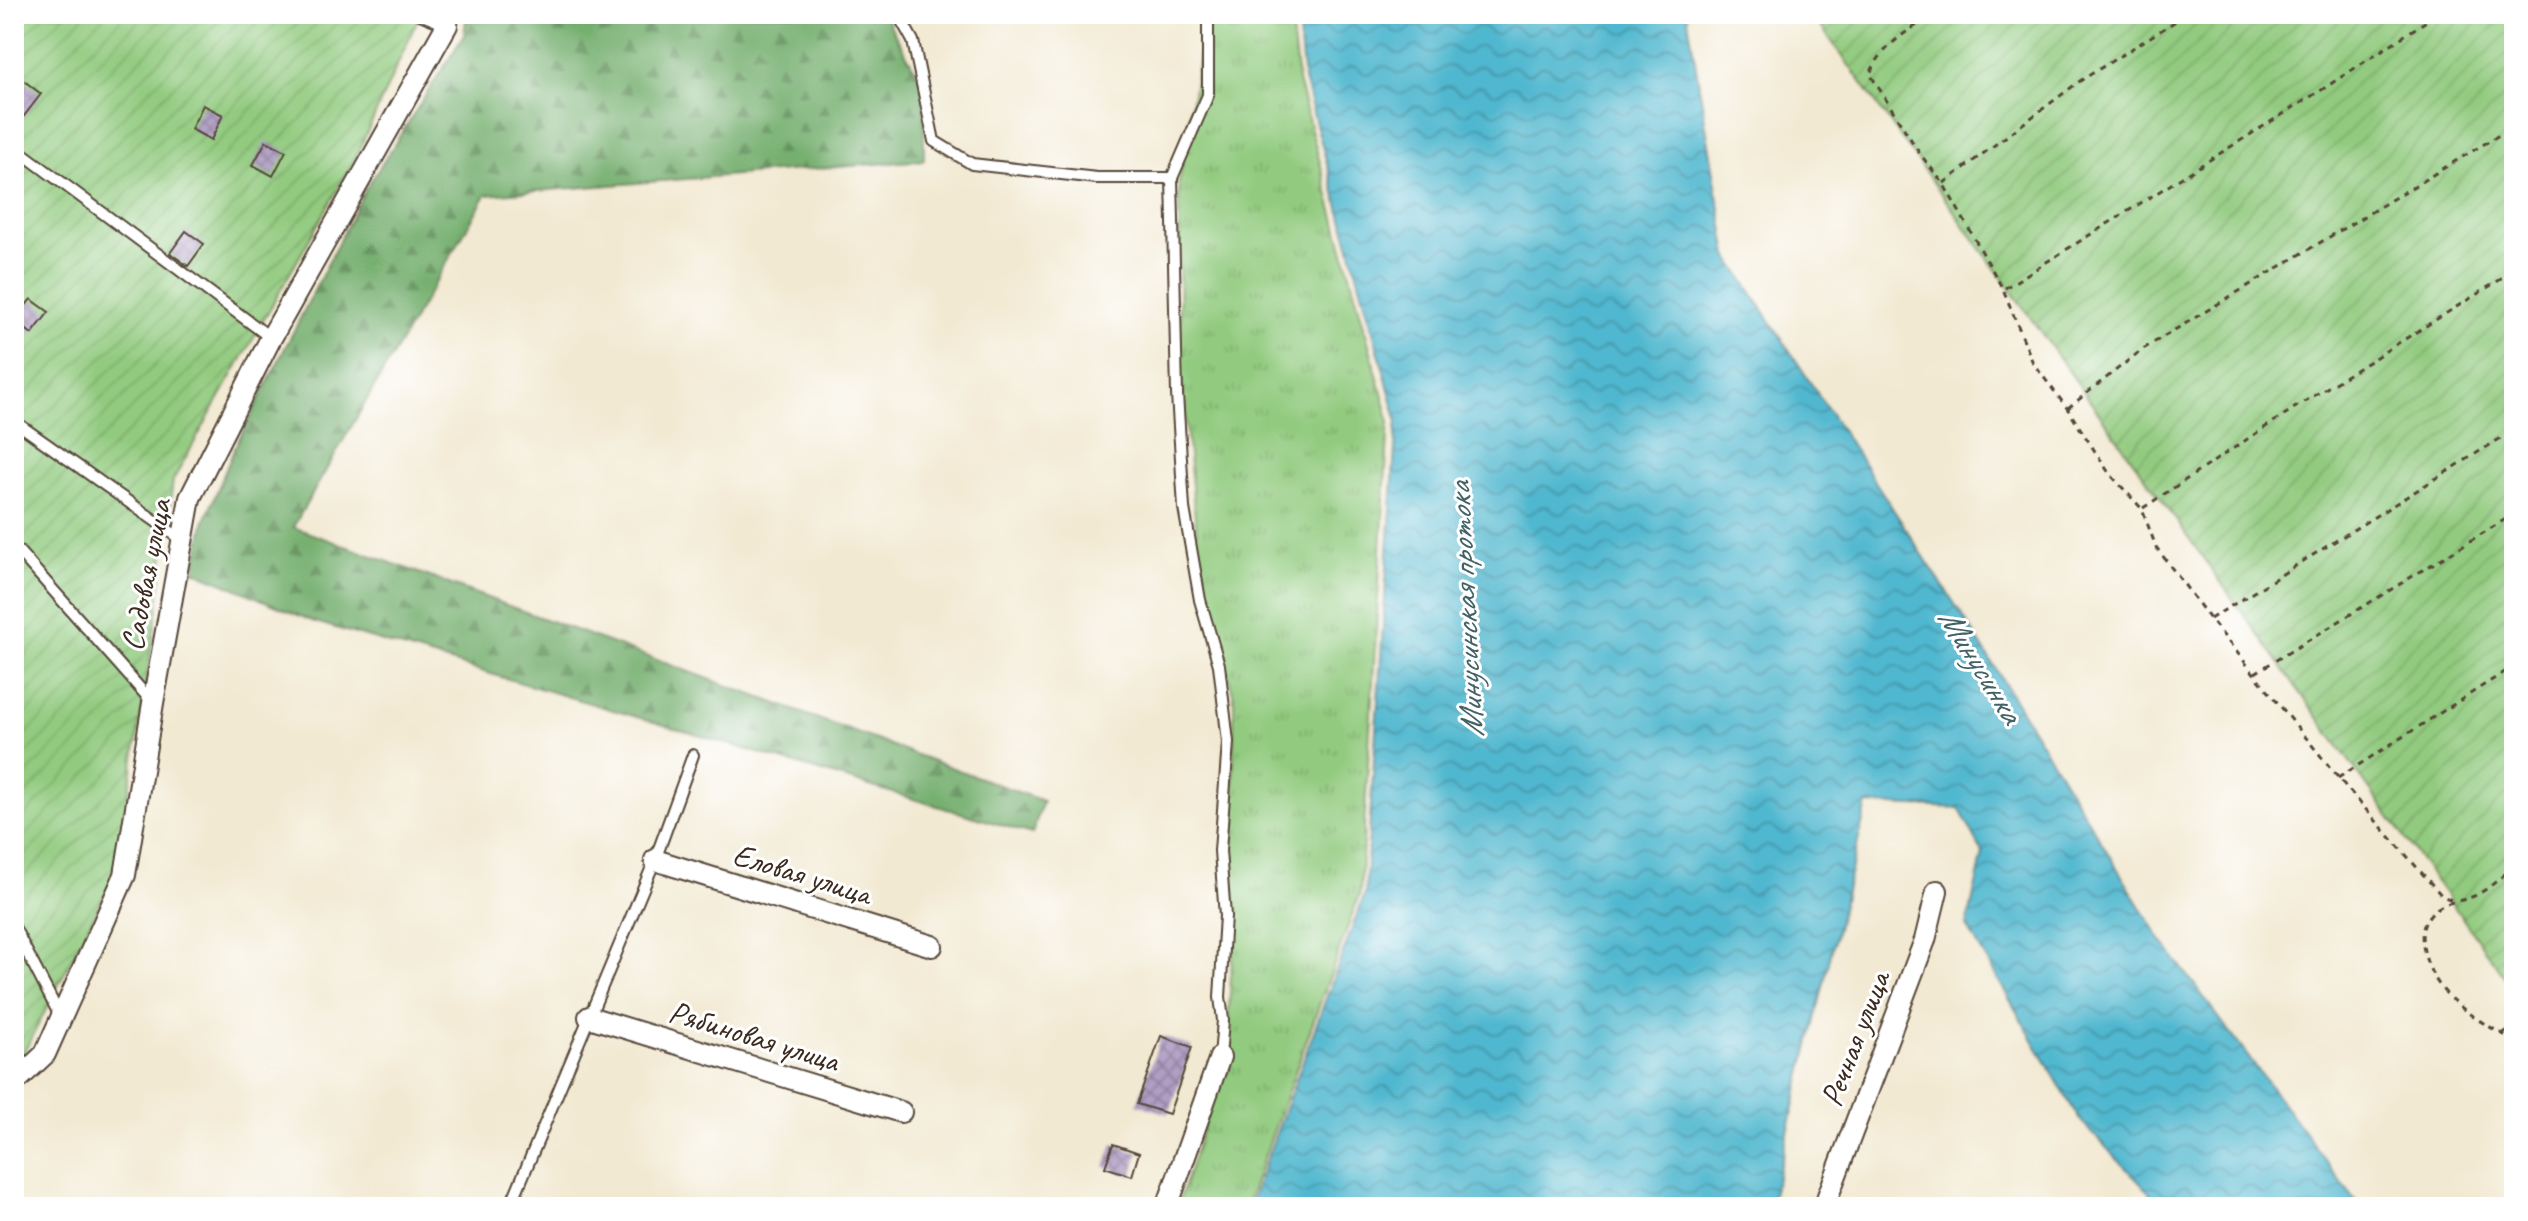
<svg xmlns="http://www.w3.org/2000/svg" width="2528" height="1221" font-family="Caveat,sans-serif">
  <defs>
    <pattern id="forest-firs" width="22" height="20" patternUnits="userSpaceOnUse" patternTransform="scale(2)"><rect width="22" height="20" fill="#75af6e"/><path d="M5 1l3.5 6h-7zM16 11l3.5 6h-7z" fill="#618f5a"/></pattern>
    <pattern id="park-tufts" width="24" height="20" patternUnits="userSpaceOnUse" patternTransform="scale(2)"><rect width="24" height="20" fill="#92cb7f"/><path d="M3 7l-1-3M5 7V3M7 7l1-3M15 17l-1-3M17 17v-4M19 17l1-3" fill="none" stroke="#7fae6d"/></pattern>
    <pattern id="garden-furrows" width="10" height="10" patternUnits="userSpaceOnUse" patternTransform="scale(2)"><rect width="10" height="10" fill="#92cb7f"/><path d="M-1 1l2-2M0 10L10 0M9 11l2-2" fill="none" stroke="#7fae6d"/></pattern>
    <pattern id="water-waves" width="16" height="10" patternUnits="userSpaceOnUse" patternTransform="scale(2)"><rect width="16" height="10" fill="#50b7cf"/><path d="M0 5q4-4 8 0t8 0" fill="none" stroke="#4495a7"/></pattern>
    <pattern id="building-cross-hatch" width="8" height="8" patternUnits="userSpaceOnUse" patternTransform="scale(2)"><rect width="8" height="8" fill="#b19ec5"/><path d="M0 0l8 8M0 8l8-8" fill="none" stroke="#91819f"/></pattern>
  </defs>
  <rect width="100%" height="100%" fill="#fff"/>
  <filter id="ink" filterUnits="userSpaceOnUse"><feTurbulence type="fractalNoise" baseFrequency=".0125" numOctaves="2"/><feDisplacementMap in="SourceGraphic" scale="16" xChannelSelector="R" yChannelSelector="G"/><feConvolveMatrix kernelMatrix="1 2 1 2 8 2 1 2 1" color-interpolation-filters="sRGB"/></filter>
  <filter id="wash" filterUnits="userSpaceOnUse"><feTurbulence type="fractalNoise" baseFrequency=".006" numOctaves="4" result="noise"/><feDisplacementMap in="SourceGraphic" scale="32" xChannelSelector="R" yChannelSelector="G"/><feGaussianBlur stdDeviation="1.8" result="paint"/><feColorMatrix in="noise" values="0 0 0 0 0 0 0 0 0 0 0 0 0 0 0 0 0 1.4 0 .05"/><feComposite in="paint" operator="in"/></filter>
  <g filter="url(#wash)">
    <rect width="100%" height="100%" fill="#f2e9d2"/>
    <path fill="url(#forest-firs)" stroke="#586c46" stroke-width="2" d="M467,14H884L924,86V160L486,195L293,527L1043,801L1032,834L312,621L195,571L204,523L235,447L364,192L464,35Z"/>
    <path fill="url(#park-tufts)" stroke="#667a4e" stroke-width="2" d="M1201,14H1290L1298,81L1389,419L1360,893L1246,1207H1177L1226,1059L1233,942L1234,697L1199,557L1180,364L1179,183L1204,23Z"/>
    <g fill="url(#garden-furrows)" stroke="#667a4e" stroke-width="2">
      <path d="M14,14H420L356,157L173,480L158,607L116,872L14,1072Z"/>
      <path d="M1836,14H2514V990L1820,25Z"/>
    </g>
    <path fill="url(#water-waves)" stroke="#467076" stroke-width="2" d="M1297,14H1687L1728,256L1975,635L2161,940L2360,1207H2163L2079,1119L1967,926L1983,853L1959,808L1867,804L1770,1207H1249L1365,893L1397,419L1304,80Z"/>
    <g id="blocks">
      <g fill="url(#building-cross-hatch)">
        <path d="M23,80L41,94L24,116L14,108V92Z"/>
        <path d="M203,105L223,115L211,140L191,129Z"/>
        <path d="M266,141L286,151L273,176L253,165Z"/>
        <path d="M186,231L204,244L188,266L170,253Z"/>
        <path d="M31,299L49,312L32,334L14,320Z"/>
        <path d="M1161,1036L1192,1047L1169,1114L1137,1104Z"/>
        <path d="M1113,1144L1139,1153L1132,1176L1105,1167Z"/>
      </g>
    </g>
  </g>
  <g filter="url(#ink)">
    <use href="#blocks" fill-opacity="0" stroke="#564739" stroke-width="2"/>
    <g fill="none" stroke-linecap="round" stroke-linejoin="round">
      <g stroke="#564739" stroke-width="14">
        <g id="service">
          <path d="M420,14L447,25"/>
          <path d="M898,14L913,41L934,141L972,164L1097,178H1172L1208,95V14"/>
          <path d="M14,147L271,338"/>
          <path d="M1172,178L1177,394L1184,508L1200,600L1219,665L1228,742L1220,851L1225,916L1220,997L1223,1020L1220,1057"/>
          <path d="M14,421L181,539"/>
          <path d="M14,546L153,703"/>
          <path d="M14,927L60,1016"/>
          <path d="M510,1207L655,860L693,755"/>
        </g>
      </g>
      <g stroke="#564739" stroke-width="24">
        <g id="minor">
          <path d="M655,860L932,946"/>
          <path d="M589,1017L901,1112"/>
          <path d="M14,1083L45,1054L125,875L153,703L190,498L271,338L447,25L448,14"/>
          <path d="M1167,1207L1220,1057"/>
          <path d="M1826,1207L1828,1196L1925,940L1937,891"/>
        </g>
      </g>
      <g stroke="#564739" stroke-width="3" stroke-dasharray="6 6" stroke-linecap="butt">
        <path d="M1938,14C1911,27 1882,45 1870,74L1920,154L1943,183L2003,289L2033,363L2067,408L2109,473L2142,509L2156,547L2210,619L2341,781L2442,896L2452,900"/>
        <path d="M1944,183L2080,81L2187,14"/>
        <path d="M2005,288L2323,89L2437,14"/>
        <path d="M2068,408L2143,349L2514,126"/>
        <path d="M2143,508L2296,407L2514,271"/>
        <path d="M2210,619L2514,430"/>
        <path d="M2255,673L2514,514"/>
        <path d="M2338,778L2514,666"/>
        <path d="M2514,866C2502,876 2488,890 2474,896C2458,903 2442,900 2429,916C2421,927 2421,938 2424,951C2433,996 2477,1021 2514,1040"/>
        <path d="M2502,1034L2514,1026"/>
      </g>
      <use href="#service" stroke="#fff" stroke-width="10"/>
      <use href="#minor" stroke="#fff" stroke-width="20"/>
    </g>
  </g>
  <g text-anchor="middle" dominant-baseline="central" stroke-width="6" stroke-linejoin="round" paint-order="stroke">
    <g font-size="32" fill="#3b2a1e" stroke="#fff">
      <text transform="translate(146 575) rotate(-79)">Садовая улица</text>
      <text transform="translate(802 874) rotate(17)">Еловая улица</text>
      <text transform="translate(754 1036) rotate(17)">Рябиновая улица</text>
      <text transform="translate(1855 1039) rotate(-69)">Речная улица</text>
    </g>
    <g font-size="34" font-style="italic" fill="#436265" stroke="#fff">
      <text transform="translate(1465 610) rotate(-93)">Минусинская протока</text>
      <text transform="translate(1981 665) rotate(58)">Минусинка</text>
    </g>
  </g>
  <rect width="2528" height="1221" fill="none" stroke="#fff" stroke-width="48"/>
</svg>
